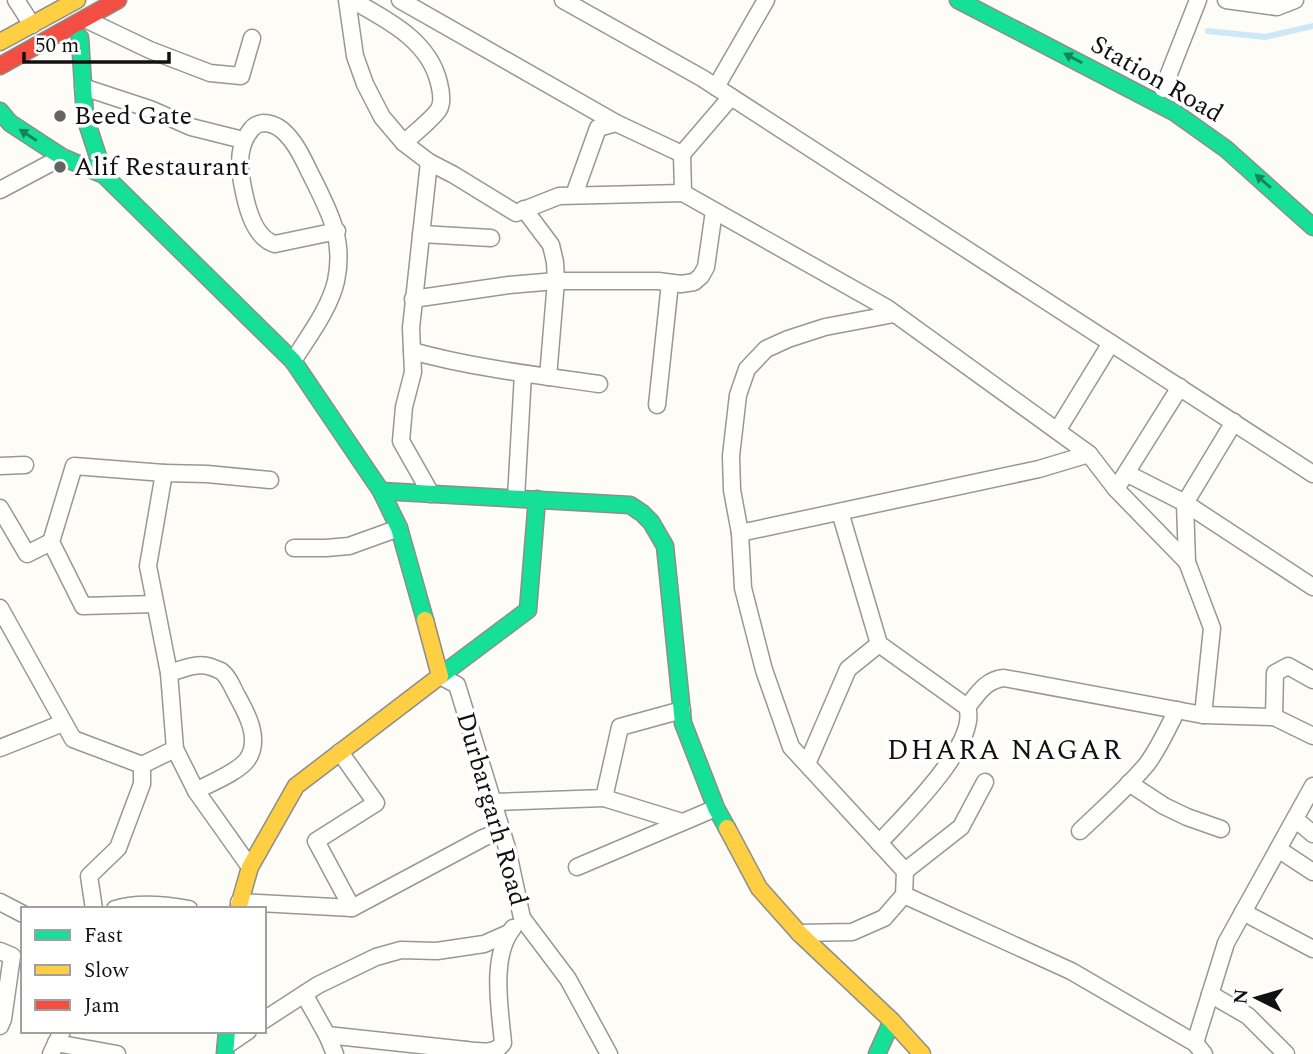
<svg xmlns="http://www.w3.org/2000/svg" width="1313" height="1054" font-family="Spectral,serif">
  <rect width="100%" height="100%" fill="#fdfcf7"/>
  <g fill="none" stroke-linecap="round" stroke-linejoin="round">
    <path stroke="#cde8f7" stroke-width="6" d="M1208,31L1265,37L1313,26"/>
    <g stroke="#979795" stroke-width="19">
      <g id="street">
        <path d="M16,0L32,25"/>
        <path d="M347,0L355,56L365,84L382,117L404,143L429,162L454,175L516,213L559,196L683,193L887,308L1089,454L1116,489"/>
        <path d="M352,0C387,20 429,40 439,83C441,91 443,102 439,109C434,118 412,135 404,143"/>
        <path d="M400,0L616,123"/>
        <path d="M563,0L702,78L1313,474"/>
        <path d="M1226,0L1277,7L1295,0"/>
        <path d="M85,19L150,50L210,73L241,76L252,38"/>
        <path d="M83,87L150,109L191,127L243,140"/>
        <path d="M716,87L766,0"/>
        <path d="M1163,89L1198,0"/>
        <path d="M682,154L683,193"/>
        <path d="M429,162L411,328L413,372L404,407L401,441L431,494"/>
        <path d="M0,190L62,157"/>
        <path d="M574,195L598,128L616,123L682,154L731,97"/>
        <path d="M524,209L551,245L555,262L556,281L548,377"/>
        <path d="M421,234L491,238"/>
        <path d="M413,299L509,285L556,281H658L681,284L694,282L701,276L706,267L714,211"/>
        <path d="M412,351C473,368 536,375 599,384"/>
        <path d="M293,361C308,337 330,308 336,281C345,239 329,211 311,175C303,159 296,142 282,130C277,126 270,123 263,123C257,124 253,126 250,131C235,150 240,175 245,197C249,215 257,239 275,244L337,231"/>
        <path d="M1180,387L1116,489L1187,562"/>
        <path d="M657,405L670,283"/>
        <path d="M1057,431L1111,343"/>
        <path d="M0,466L25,465"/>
        <path d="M1126,473L1185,503L1313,587"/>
        <path d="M516,498L523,374"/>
        <path d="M0,508L27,554L51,542"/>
        <path d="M840,512L879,644L967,707C980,743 902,818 879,843"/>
        <path d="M740,533L1039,469L1089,454"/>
        <path d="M294,548H326L349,546L399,528"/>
        <path d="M155,604L83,606L51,542L74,466L164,473"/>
        <path d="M0,608L73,739L142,765"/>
        <path d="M169,673C183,669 197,662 211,667C212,667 221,671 221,671C228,676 232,686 236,694C246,712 262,739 247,760C237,773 210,783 196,791"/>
        <path d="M440,676L457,685L507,848L522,918L568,979L609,1054"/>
        <path d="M967,707C978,694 985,680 1004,678L1203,715L1274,717L1275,673L1288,666L1313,680"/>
        <path d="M1203,715L1212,628L1187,562L1185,503L1234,422"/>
        <path d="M1274,717L1313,736"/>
        <path d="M0,748L63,723"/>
        <path d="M175,749L196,791L250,867"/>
        <path d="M340,752L376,803L316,841L352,908"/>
        <path d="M807,764L848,669L879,644"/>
        <path d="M1129,783L1164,806L1187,817L1221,829"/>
        <path d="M604,798L682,822"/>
        <path d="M493,802L604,798L620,727L682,710"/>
        <path d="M1295,819L1313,834"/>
        <path d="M1080,831C1103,809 1127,788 1147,764C1159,748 1168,728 1177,710"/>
        <path d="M1278,849L1313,872"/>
        <path d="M577,867L716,808"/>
        <path d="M905,871L961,827L985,782"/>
        <path d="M904,895L1071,971L1195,1043L1204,1054"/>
        <path d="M0,902L23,914"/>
        <path d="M239,902L352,908L483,838L502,830"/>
        <path d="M94,909L89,876L118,848L142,784V765L175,749L169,673L148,566L164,473L207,474L270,480"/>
        <path d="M115,909C136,902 167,905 189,909"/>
        <path d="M1243,912L1313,949"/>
        <path d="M799,933L852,932L884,918L904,895L905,871L791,747L764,670L743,588L740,533L732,490L731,456L738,395L747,369L766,349L788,339L825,327L894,314"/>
        <path d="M0,951L12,956L3,1019L0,1026"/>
        <path d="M304,994L327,1035L335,1054"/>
        <path d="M1210,994L1248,1016L1286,1054"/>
        <path d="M264,1020L318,985L376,957L401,950L437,951L484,944L509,933"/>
        <path d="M327,1035L466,1050"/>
        <path d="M56,1043L117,1054"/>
        <path d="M1195,1043L1226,943L1313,786"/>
        <path d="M226,1046L248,1031"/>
        <path d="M51,1054L62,1031"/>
        <path d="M462,1054L466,1050C481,1052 496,1054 503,1043C500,1009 490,956 513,928"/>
      </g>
    </g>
    <g stroke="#8e8d8b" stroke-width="19">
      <g id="fast">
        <path d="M958,0L1174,112L1226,149L1313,227"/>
        <path d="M80,38L85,117L104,175"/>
        <path d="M0,111L10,123L62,157L104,175L293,361L381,491L399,528L425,620"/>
        <path d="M381,491L630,505L642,513L651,522L665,546L683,723L716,808L727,828"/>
        <path d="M440,676L528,610L537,499"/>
        <path d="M225,1054L227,1031"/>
        <path d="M877,1054L892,1021"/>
      </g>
    </g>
    <g stroke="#8e8d8b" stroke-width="19">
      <g id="slow">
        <path d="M0,42L77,0"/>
        <path d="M727,828L759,888L799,933L892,1021L922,1054"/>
        <path d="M238,909L250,867L296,786L440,676L425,620"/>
      </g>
    </g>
    <g stroke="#8e8d8b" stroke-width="19">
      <path id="jam" d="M0,66L118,0"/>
    </g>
    <use href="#street" stroke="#fffffe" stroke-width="16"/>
    <use href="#fast" stroke="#16e098" stroke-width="16"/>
    <use href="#slow" stroke="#ffcf43" stroke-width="16"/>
    <use href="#jam" stroke="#f24e42" stroke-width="16"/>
  </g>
  <defs><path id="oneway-solid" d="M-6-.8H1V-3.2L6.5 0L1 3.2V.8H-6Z" transform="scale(1.75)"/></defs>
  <g fill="#14835b">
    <use href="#oneway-solid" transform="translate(1073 58) rotate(-152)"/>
    <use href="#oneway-solid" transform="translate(28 135) rotate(-147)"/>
    <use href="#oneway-solid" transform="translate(1263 181) rotate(-139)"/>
  </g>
  <g fill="#646362" stroke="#fff" stroke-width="2.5">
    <circle cx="60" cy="116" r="7"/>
    <circle cx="60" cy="167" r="7"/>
  </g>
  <g text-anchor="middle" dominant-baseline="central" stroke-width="7" stroke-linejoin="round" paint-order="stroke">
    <g font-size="26" fill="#111" stroke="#fff">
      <text transform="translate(1157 79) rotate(30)">Station Road</text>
      <text transform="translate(492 809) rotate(74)">Durbargarh Road</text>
    </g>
    <g font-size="26" fill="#111" stroke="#fff" text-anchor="start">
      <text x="74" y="116">Beed Gate</text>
      <text x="74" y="167">Alif Restaurant</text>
    </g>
    <g font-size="28" letter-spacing="2" fill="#111" stroke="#fff">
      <text x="1005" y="750">DHARA NAGAR</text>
    </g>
  </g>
  <rect x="21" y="907" width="245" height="126" fill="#ffffff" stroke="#a0a0a0" stroke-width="2"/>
  <rect x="35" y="930" width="35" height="10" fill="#16e098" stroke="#a0a0a0" stroke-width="2"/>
  <text x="84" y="942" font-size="21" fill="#111111">Fast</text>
  <rect x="35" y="965" width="35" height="10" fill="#ffcf43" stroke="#a0a0a0" stroke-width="2"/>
  <text x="84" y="977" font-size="21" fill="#111111">Slow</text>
  <rect x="35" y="1000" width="35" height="10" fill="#f24e42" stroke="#a0a0a0" stroke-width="2"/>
  <text x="84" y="1012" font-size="21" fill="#111111">Jam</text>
  <g transform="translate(1257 998) rotate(275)" stroke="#ffffff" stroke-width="5" paint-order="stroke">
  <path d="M0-5L12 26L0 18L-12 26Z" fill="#111111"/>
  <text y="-10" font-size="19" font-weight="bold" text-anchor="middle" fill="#111111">N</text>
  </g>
  <path d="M24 52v10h145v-10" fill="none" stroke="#111111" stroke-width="3.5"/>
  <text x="35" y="52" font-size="21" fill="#111111" stroke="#ffffff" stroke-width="5" paint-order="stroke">50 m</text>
</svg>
